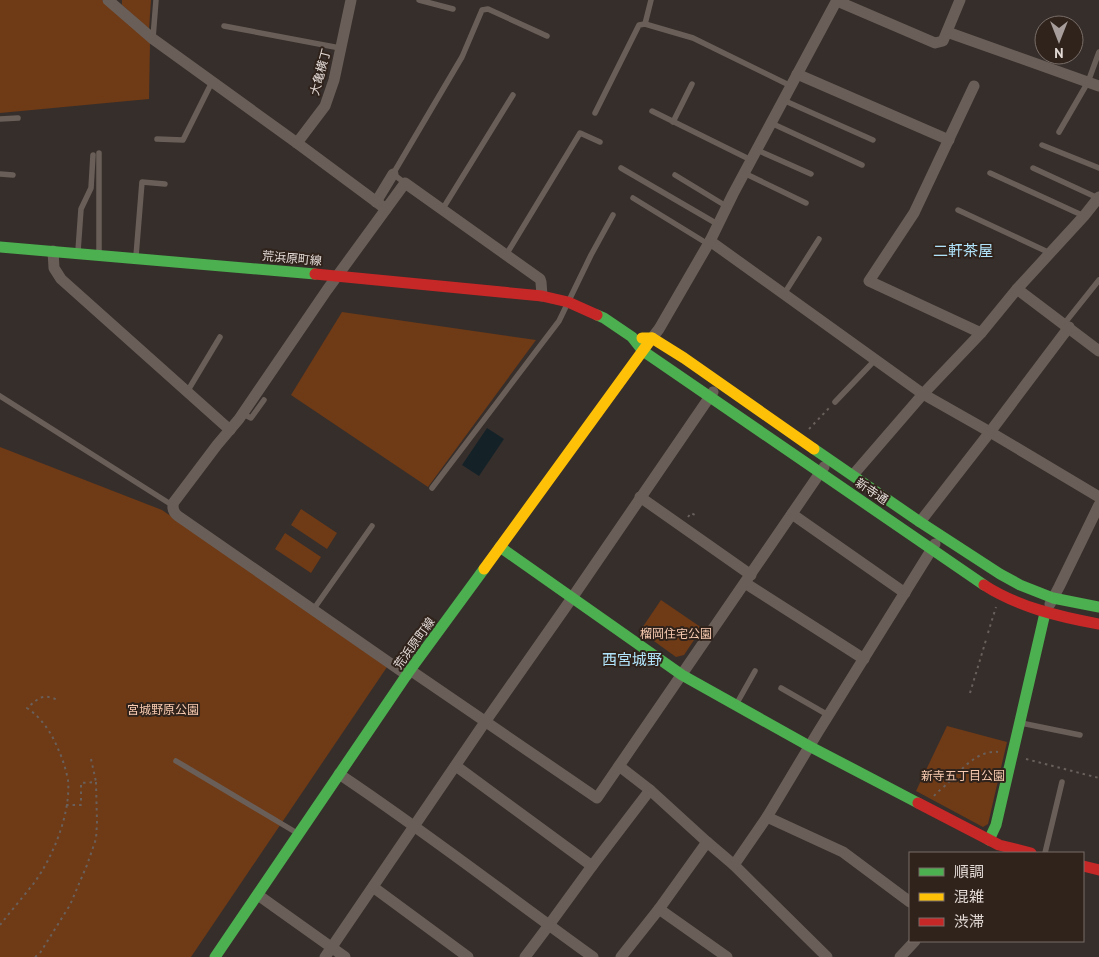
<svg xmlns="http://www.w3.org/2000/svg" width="1099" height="957" font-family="'PT Sans','Noto Sans JP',sans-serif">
  <rect width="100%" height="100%" fill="#362e2b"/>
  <g fill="#6f3a16">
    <path d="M0,0H102L150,43L149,99L0,113Z"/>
    <path d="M122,0H151L149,29L122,5Z"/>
    <path d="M342,312L536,340L428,487L291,395Z"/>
    <path d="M0,447L162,510L387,667L191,957H0Z"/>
    <path d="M301,509L337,533L327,549L291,525Z"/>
    <path d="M285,533L321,557L311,573L275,549Z"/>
    <path d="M661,600L702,628L684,655L676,657L640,631Z"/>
    <path d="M947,726L1007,742L988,824L983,827L916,791Z"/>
  </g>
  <path fill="#142228" d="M487,428L504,439L479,476L462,465Z"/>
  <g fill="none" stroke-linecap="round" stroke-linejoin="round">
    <g stroke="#69605b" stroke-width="2" stroke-dasharray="2.5 4" stroke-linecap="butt">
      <path d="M809,429L830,407"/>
      <path d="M688,517L691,513L695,515"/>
      <path d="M988,633L996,607"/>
      <path d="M970,693L986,640"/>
      <path d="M91,759L96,782"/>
      <path d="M1026,759L1099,778"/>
      <path d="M934,796C938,791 944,787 948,783C961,770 977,750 998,752"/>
      <path d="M0,925C11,911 23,897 34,883C53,857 71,813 68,780C66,770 63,760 59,751C52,734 43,719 27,708C39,698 42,693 58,700"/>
      <path d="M35,957L40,953L70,905L87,865L96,839L97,823L96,782L81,783V805H66"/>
    </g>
    <g stroke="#6a5f58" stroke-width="5.5">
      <path d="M419,0L453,9"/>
      <path d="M645,24L651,0"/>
      <path d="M224,26L340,48"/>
      <path d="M153,38L156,0"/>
      <path d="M783,100L873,140"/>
      <path d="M652,111L751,160"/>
      <path d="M595,113L639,25L645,24L693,38L791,86"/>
      <path d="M0,119L18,118"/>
      <path d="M673,122L692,84"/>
      <path d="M771,123L862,165"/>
      <path d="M1059,132L1088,82L1099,52"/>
      <path d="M157,139L183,140L212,82"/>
      <path d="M1042,145L1099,168"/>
      <path d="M757,150L811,174"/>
      <path d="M621,168L719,225"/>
      <path d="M1033,168L1098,198"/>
      <path d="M744,173L806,203"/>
      <path d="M990,173L1084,216"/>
      <path d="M0,174L13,175"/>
      <path d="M675,175L726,206"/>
      <path d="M405,183L393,174L462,57L482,10L488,9L547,36"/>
      <path d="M633,198L708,244"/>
      <path d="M442,210L513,95"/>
      <path d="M958,210L1050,253"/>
      <path d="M78,251L81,209L91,188L93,155"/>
      <path d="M99,254V153"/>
      <path d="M506,255L580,133L600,142"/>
      <path d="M136,256L142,182L165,184"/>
      <path d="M784,294L819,239"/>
      <path d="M1064,324L1099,280"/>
      <path d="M187,392L220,337"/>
      <path d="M0,396L172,505"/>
      <path d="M835,402L875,360"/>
      <path d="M243,414L251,418L264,400"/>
      <path d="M432,488L559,321L591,255L613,215"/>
      <path d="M313,610L372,526"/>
      <path d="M781,688L828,715"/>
      <path d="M737,703L755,671"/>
      <path d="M1021,723L1080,735"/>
      <path d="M176,761L297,833"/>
      <path d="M1045,853L1062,782"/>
    </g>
    <g stroke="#6a5f58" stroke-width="11">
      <path d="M108,0L153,39L297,143L386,209"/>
      <path d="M837,1L935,43L943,41L960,0"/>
      <path d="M947,32L1099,86"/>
      <path d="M797,74L949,140"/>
      <path d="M974,86L914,213L869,281L981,333"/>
      <path d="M297,143L325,106L334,80L351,0"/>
      <path d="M376,202L393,174"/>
      <path d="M710,241L923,394L990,432L1099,497"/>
      <path d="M53,251L54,268L61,279L230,430"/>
      <path d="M1017,289L1099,351"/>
      <path d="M652,338L659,329L710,241L733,194L837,0"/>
      <path d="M853,475L923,394L981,333L1017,289L1084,216L1099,197"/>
      <path d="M640,497L751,575"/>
      <path d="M792,514L905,593"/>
      <path d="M920,522L990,432L1069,327"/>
      <path d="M745,583L864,659"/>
      <path d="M1050,604L1059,587L1099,505"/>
      <path d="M410,670L597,798L824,467"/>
      <path d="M407,675L178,516C173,512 172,507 174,502L217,445L239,419L327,290L405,183L540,279L541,282L542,296"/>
      <path d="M456,766L592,866"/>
      <path d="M619,766L650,790L707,842L734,865L827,957"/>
      <path d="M339,774C426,832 508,896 593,957"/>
      <path d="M767,817L843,852L910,902"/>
      <path d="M734,865L767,817L818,732L935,544"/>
      <path d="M373,887L468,957"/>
      <path d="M258,895L345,957"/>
      <path d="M659,909L727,957"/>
      <path d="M325,957L485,722L572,598L713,392"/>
      <path d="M525,957L549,925L592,866L650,790"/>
      <path d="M621,957L659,909L707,842"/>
      <path d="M900,957L915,941"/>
    </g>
    <g stroke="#4caf50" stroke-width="11">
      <path d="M0,247L315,274"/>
      <path d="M597,315L604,318L632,337L643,351L984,585"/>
      <path d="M814,449L920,522L1000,574L1020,585L1053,598L1099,607"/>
      <path d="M500,547L682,675L809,746L918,803"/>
      <path d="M989,840L996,825L1045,613"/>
      <path d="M215,957L410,670L484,569"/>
    </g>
    <g stroke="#ffc107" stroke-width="11">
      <path d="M642,338H652L684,358L814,449"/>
      <path d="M484,569L652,338"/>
    </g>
    <g stroke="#c62828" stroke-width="11">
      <path d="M315,274L542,296L568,302L597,315"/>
      <path d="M984,585C1018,607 1060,617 1099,624"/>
      <path d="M918,803L999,845L1031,853"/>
      <path d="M1083,866L1099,870"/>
    </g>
  </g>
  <g text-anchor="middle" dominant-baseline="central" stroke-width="4" stroke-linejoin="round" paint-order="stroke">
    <g font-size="12" fill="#e4dbd7" stroke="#30231c">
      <text transform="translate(320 72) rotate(-75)">大亀横丁</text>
      <text transform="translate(292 258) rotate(5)">荒浜原町線</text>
      <text transform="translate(872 491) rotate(34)">新寺通</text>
      <text transform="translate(414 643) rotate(-54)">荒浜原町線</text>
    </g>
    <g font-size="12" fill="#f8cbb1" stroke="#30231c">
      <text x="676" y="633">榴岡住宅公園</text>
      <text x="163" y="709">宮城野原公園</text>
      <text x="963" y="775">新寺五丁目公園</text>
    </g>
    <g font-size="15" fill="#b1e4fa" stroke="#30231c">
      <text x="963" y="250">二軒茶屋</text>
      <text x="632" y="659">西宮城野</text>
    </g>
  </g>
  <rect x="909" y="852" width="175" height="90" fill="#30231c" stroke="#786d67"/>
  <rect x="919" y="868" width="25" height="8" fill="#4caf50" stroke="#786d67"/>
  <text x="954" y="877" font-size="15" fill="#e4dbd7">順調</text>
  <rect x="919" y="893" width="25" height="8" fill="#ffc107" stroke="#786d67"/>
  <text x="954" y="902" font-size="15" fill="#e4dbd7">混雑</text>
  <rect x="919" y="918" width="25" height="8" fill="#c62828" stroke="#786d67"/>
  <text x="954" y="927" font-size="15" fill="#e4dbd7">渋滞</text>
  <g transform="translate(1059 40) rotate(180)"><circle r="24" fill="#30231c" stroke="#786d67"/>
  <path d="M0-4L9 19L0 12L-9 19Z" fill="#a79e9b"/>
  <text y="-8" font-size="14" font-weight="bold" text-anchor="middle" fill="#e4dbd7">N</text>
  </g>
</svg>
